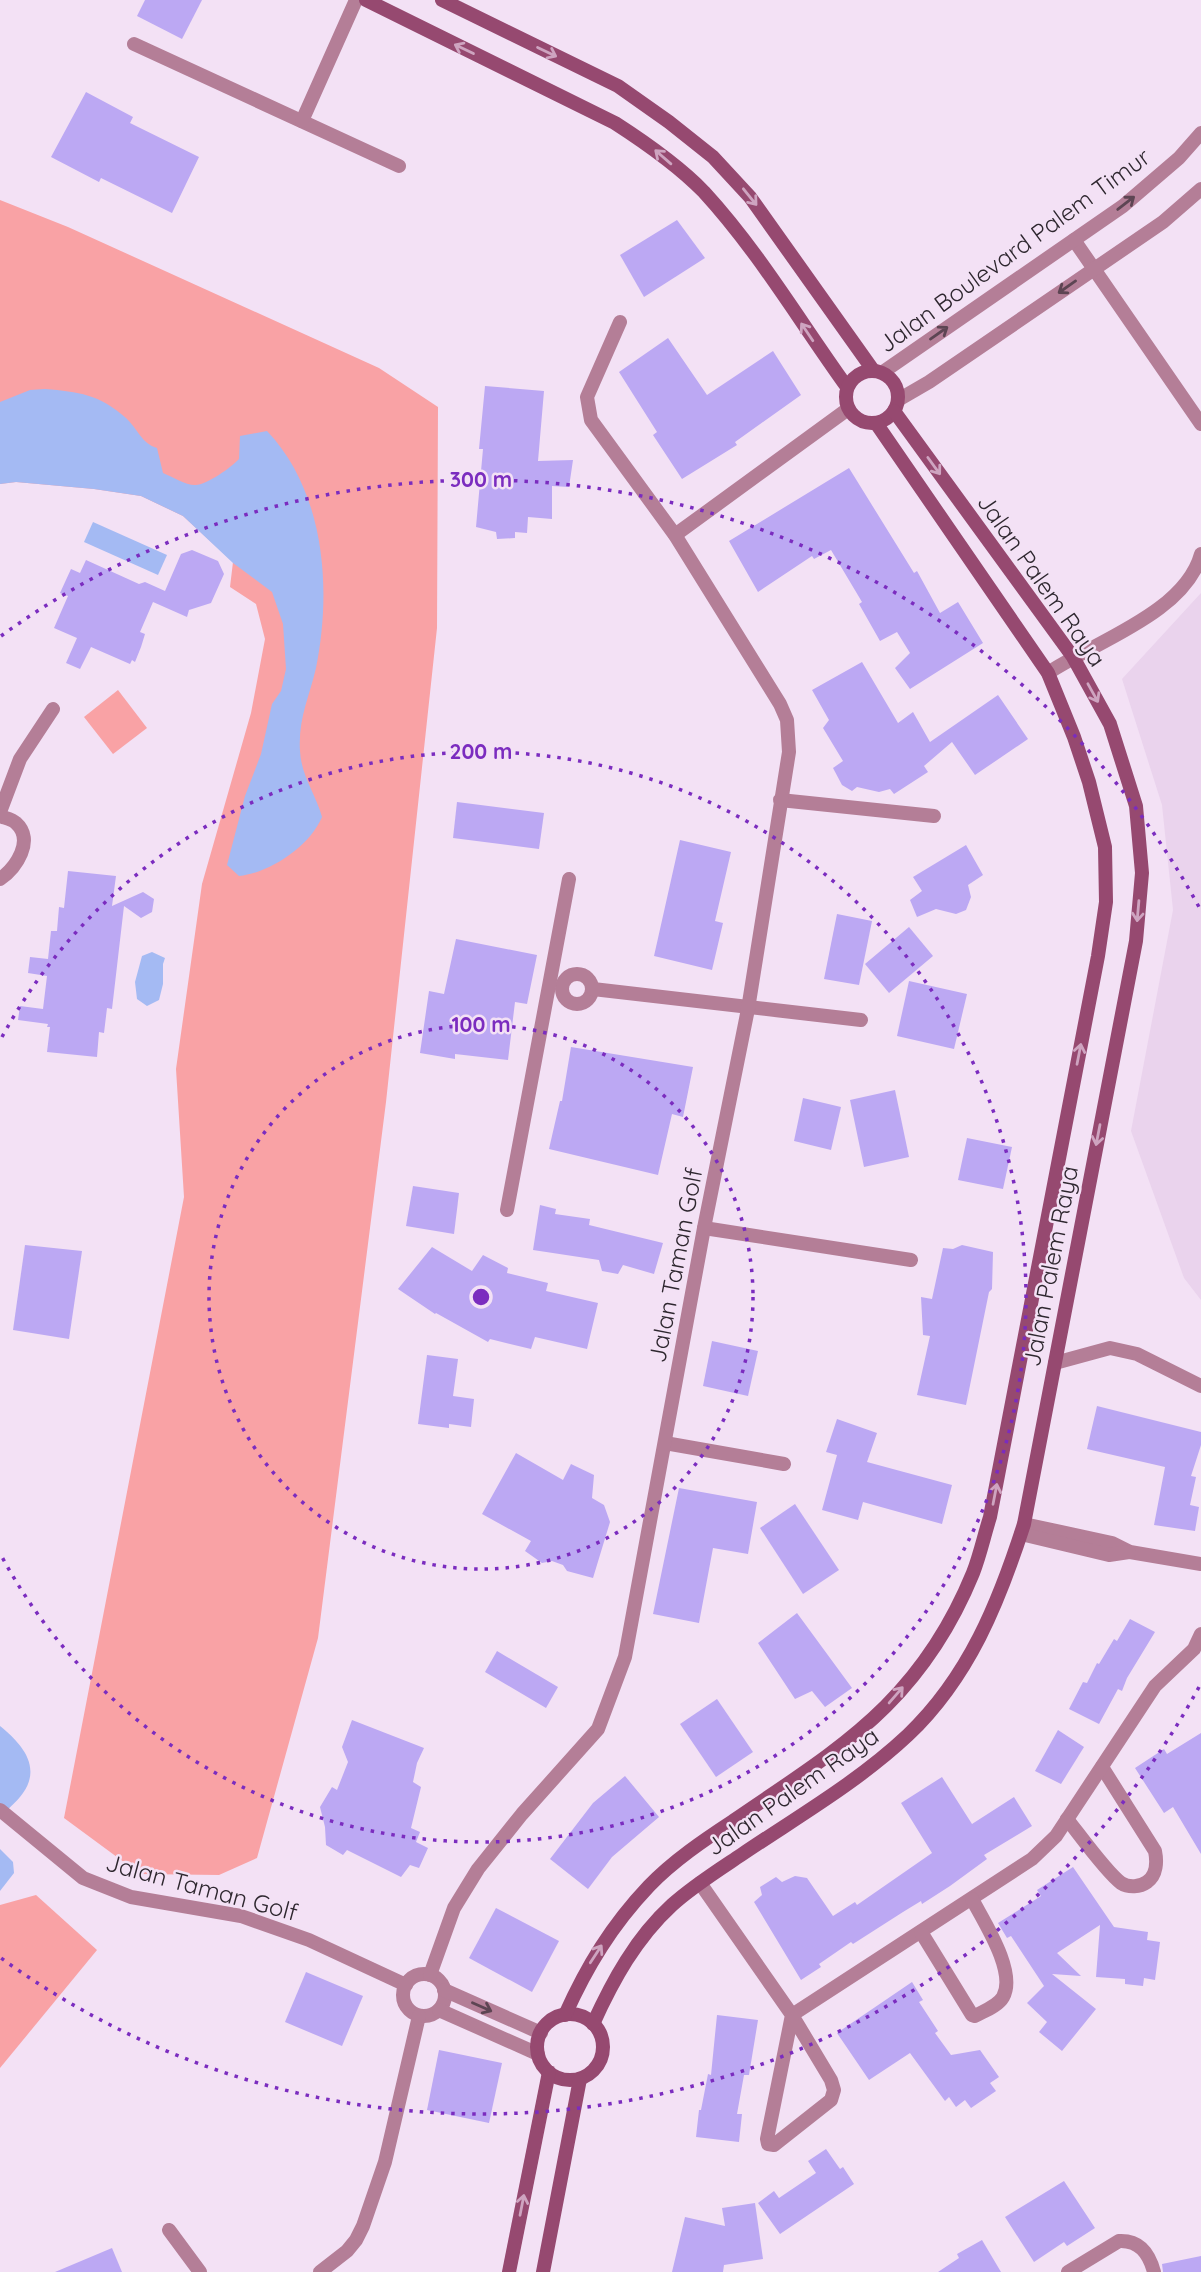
<svg xmlns="http://www.w3.org/2000/svg" width="1201" height="2272" font-family="Quicksand,sans-serif">
  <rect width="100%" height="100%" fill="#f3e1f5"/>
  <path fill="#ead3ed" d="M1201,593V1300L1184,1278L1131,1131L1173,910L1162,805L1122,679Z"/>
  <g fill="#f9a2a5">
    <path d="M0,200L68,227L379,368L438,407L437,628L386,1102L318,1638L257,1858L219,1875L140,1874L64,1818L184,1197L176,1069L202,884L251,713L265,639L256,604L230,587L233,562L183,516L141,496L94,489L16,482L0,484Z"/>
    <path d="M118,690L147,728L113,754L84,717Z"/>
    <path d="M36,1895L97,1950L0,2068V1905Z"/>
  </g>
  <g fill="#a4baf3">
    <path d="M45,389C79,392 99,394 126,418C137,428 142,444 157,448L163,473C173,477 185,485 195,485C205,486 232,467 239,459L240,436L267,431C325,492 332,589 316,668C309,698 298,719 300,751C301,775 316,795 322,817C310,846 270,873 239,876L227,865L245,796L261,754L272,704L281,691L286,669L283,624L272,592L233,563L183,516L141,496L94,489L16,482L0,484V402L30,390Z"/>
    <path d="M93,522L167,555L158,575L84,542Z"/>
    <path d="M152,952L165,958L163,964V984L159,1000L147,1006L137,999L135,982L142,956Z"/>
    <path d="M0,1726C21,1743 42,1766 23,1793C17,1802 7,1809 0,1818Z"/>
    <path d="M0,1849L13,1862L14,1873L0,1891Z"/>
  </g>
  <g fill="#bca8f3">
    <path d="M145,0H202L182,39L137,16Z"/>
    <path d="M86,92L133,117L130,123L199,157L172,213L101,178L99,182L51,157Z"/>
    <path d="M677,220L705,258L644,297L620,255Z"/>
    <path d="M668,338L707,395L773,351L801,395L735,442L737,445L682,479L653,435L657,432L619,372Z"/>
    <path d="M485,386L544,391L538,461L573,460L569,487L552,486V519L528,517L527,533L515,532V538L497,539L496,532L476,527L483,449H479Z"/>
    <path d="M849,468L914,573L917,571L940,613L958,602L983,643L910,689L895,668L910,653L897,632L880,641L859,604L862,602L831,550L814,559L812,556L758,592L729,541Z"/>
    <path d="M192,550L218,561L224,574L211,603L189,610L187,617L153,602L140,632L145,634L141,647L135,662L132,660L130,664L91,647L80,669L66,663L77,638L54,628L68,596L60,593L71,569L80,573L86,560L139,584L145,582L165,591L181,554Z"/>
    <path d="M862,662L898,723L913,712L930,742L998,695L1028,739L975,775L952,742L924,766L928,772L894,794L890,789L879,792L857,787L852,791L842,785L833,768L843,761L823,728L829,720L812,690Z"/>
    <path d="M457,802L544,813L539,849L453,838Z"/>
    <path d="M680,840L731,852L715,921L723,923L712,970L654,956Z"/>
    <path d="M966,845L983,875L968,885L971,897L966,910L956,914L936,909L917,917L910,900L922,891L913,877Z"/>
    <path d="M68,871L116,876L112,906L143,892L154,899L152,912L141,918L124,906L112,1009L107,1008L104,1033L99,1032L97,1057L47,1052L50,1027H47L48,1024L18,1020L20,1006L43,1009L47,976L28,973L30,957L48,959L51,931H57L59,907L64,908Z"/>
    <path d="M837,914L872,921L859,985L824,979Z"/>
    <path d="M909,927L933,956L889,993L865,964Z"/>
    <path d="M456,939L537,955L527,1004L515,1002L508,1060L455,1054V1059L420,1053L429,991L444,994Z"/>
    <path d="M909,981L967,994L954,1049L897,1036Z"/>
    <path d="M571,1047L693,1067L683,1117L672,1114L658,1175L549,1149L560,1101H562Z"/>
    <path d="M895,1090L909,1157L864,1167L850,1100Z"/>
    <path d="M803,1098L841,1107L831,1150L794,1141Z"/>
    <path d="M967,1138L1012,1147L1003,1189L958,1180Z"/>
    <path d="M413,1186L459,1193L454,1234L406,1226Z"/>
    <path d="M540,1205L556,1209L555,1214L590,1219L589,1225L663,1243L654,1274L623,1265L618,1274L602,1271L599,1260L533,1250Z"/>
    <path d="M25,1245L82,1251L69,1339L13,1330Z"/>
    <path d="M962,1245L993,1252L992,1289L989,1292L966,1405L917,1395L930,1336L923,1335L921,1297L932,1299L943,1248L953,1249Z"/>
    <path d="M432,1247L472,1271L483,1255L508,1268L507,1273L548,1283L546,1291L598,1303L587,1349L535,1337L531,1349L490,1339L488,1342L436,1313L435,1314L398,1289Z"/>
    <path d="M712,1341L758,1351L748,1396L703,1386Z"/>
    <path d="M427,1355L458,1359L453,1396L474,1399L471,1427L449,1424V1428L418,1424Z"/>
    <path d="M1097,1406L1201,1432V1445L1191,1476L1196,1477L1190,1505L1199,1507L1195,1531L1154,1525L1165,1467L1087,1449Z"/>
    <path d="M837,1419L877,1433L867,1462L952,1485L942,1524L863,1502L858,1520L822,1510L837,1455L826,1452Z"/>
    <path d="M516,1453L563,1480L571,1464L594,1475L592,1498L604,1505L610,1522L593,1578L567,1571L563,1565L552,1561L542,1563L525,1551L531,1541L482,1514Z"/>
    <path d="M679,1488L757,1502L748,1554L713,1548L699,1623L653,1614Z"/>
    <path d="M795,1504L839,1570L803,1594L760,1528Z"/>
    <path d="M797,1613L852,1688L825,1707L812,1691L795,1699L758,1643Z"/>
    <path d="M1130,1619L1155,1632L1127,1678L1122,1691L1118,1689L1099,1724L1069,1709L1083,1682L1087,1683L1097,1663L1099,1664L1114,1639L1117,1641Z"/>
    <path d="M497,1651L558,1687L546,1708L485,1672Z"/>
    <path d="M717,1699L753,1752L716,1777L680,1724Z"/>
    <path d="M352,1720L424,1748L417,1763L413,1782L421,1787L411,1828L420,1832L416,1842L428,1848L419,1868L410,1865L401,1877L347,1850L343,1855L326,1845L325,1827L320,1807L332,1787L337,1790L348,1762L342,1747Z"/>
    <path d="M1058,1730L1084,1747L1061,1784L1035,1771Z"/>
    <path d="M1201,1733V1854L1173,1807L1164,1813L1135,1768L1164,1749L1167,1754Z"/>
    <path d="M625,1776L659,1817L612,1857L588,1889L550,1859L593,1803Z"/>
    <path d="M942,1777L972,1824L1014,1797L1032,1826L984,1855L987,1859L950,1886L922,1904L921,1901L903,1912L853,1944L851,1942L819,1964L821,1967L801,1980L754,1902L762,1895L760,1887L776,1877L782,1882L795,1876L807,1878L833,1916L855,1902L857,1905L932,1853L901,1803Z"/>
    <path d="M1073,1867L1114,1927L1148,1932L1147,1940L1160,1942L1155,1980L1144,1978L1143,1986L1125,1984V1979L1096,1977L1100,1925L1057,1953L1081,1976L1052,1974L1096,2009L1062,2051L1039,2032L1047,2022L1027,2003L1044,1986L1011,1936L1007,1938L998,1923L1041,1896L1037,1890Z"/>
    <path d="M496,1908L559,1941L532,1992L469,1958Z"/>
    <path d="M306,1972L363,1996L342,2046L285,2022Z"/>
    <path d="M912,1982L923,2000L919,2002L938,2031L935,2033L951,2055L980,2050L999,2077L990,2083L996,2091L971,2108L965,2100L956,2107L949,2097L945,2101L910,2053L869,2080L837,2033Z"/>
    <path d="M717,2015L758,2020L749,2075H744L737,2114H742L739,2142L696,2137L699,2110H701L708,2074L711,2075Z"/>
    <path d="M439,2050L502,2063L489,2123L427,2110Z"/>
    <path d="M826,2149L840,2169L843,2167L854,2184L780,2234L758,2203L774,2191L779,2198L816,2173L808,2161Z"/>
    <path d="M1064,2181L1095,2228L1067,2246L1064,2242L1034,2262L1005,2217Z"/>
    <path d="M755,2203L763,2259L724,2265L723,2272H672L685,2217L725,2226L722,2208Z"/>
    <path d="M982,2240L1001,2272H938L959,2258L957,2254Z"/>
    <path d="M112,2248L122,2272H55Z"/>
    <path d="M1201,2256V2272H1163L1162,2264Z"/>
  </g>
  <g fill="none" stroke-linecap="round" stroke-linejoin="round">
    <g stroke="#b47e97" stroke-width="14">
      <path d="M134,44L399,166"/>
      <path d="M302,121L356,0"/>
      <path d="M1074,240L1201,424"/>
      <path d="M883,372L1123,206L1179,158L1201,133"/>
      <path d="M898,400L929,382L1163,222L1201,189"/>
      <path d="M675,535L848,409"/>
      <path d="M1048,673C1094,642 1185,613 1201,554"/>
      <path d="M780,800L934,816"/>
      <path d="M0,812L20,759L53,709"/>
      <path d="M0,816C5,818 12,819 16,823C35,840 16,868 0,879"/>
      <circle cx="577" cy="989" r="15"/>
      <path d="M593,989L861,1020"/>
      <path d="M507,1210L569,879"/>
      <path d="M704,1228L911,1260"/>
      <path d="M1055,1363L1110,1348L1137,1354L1201,1386"/>
      <path d="M665,1443L784,1464"/>
      <path d="M1024,1524L1112,1543L1130,1552L1201,1564"/>
      <path d="M1021,1534L1109,1555L1129,1552"/>
      <path d="M0,1810L83,1878L131,1897L241,1916L309,1940L406,1985"/>
      <path d="M1067,1819C1079,1834 1107,1873 1121,1883C1129,1888 1140,1887 1147,1882C1157,1875 1157,1861 1155,1851L1102,1767"/>
      <path d="M700,1883L792,2015L831,2080L834,2090L831,2100L774,2145L768,2144L767,2139L792,2015L1032,1859L1056,1836L1155,1686L1194,1649L1201,1634"/>
      <path d="M921,1932L972,2015L975,2016C984,2011 998,2006 1003,1997C1017,1972 984,1922 972,1899"/>
      <circle cx="424" cy="1995" r="21"/>
      <path d="M430,1975L454,1908L478,1869L522,1814L598,1729L625,1657L704,1228L748,1009L789,752L787,720L780,704L675,535L591,420L587,397L620,322"/>
      <path d="M444,1990L541,2033"/>
      <path d="M439,2010L538,2054"/>
      <path d="M169,2230L200,2272"/>
      <path d="M320,2272L347,2251L356,2240L363,2226L385,2162L419,2016"/>
      <path d="M1068,2272L1119,2241C1139,2240 1149,2253 1154,2272"/>
    </g>
    <g stroke="#964970" stroke-width="14">
      <path d="M366,0L615,123C646,143 678,165 704,192C759,252 800,322 847,387"/>
      <path d="M442,0L618,86L669,122L713,157L750,197L873,370"/>
      <circle cx="872" cy="397" r="26"/>
      <circle cx="570" cy="2047" r="33"/>
      <path d="M565,2015C587,1966 612,1925 649,1886C673,1861 704,1840 733,1821C785,1785 841,1751 886,1706C923,1669 953,1622 973,1573C980,1555 984,1536 990,1517L1098,956L1106,902L1105,847L1089,782L1074,737L1048,673L876,423"/>
      <path d="M593,2024C613,1980 636,1938 672,1905C693,1886 717,1871 741,1855C797,1817 858,1782 908,1735C969,1677 999,1602 1024,1524L1136,941L1142,873L1136,806L1110,724L1073,657L894,411"/>
      <path d="M509,2272L549,2072"/>
      <path d="M543,2272L580,2079"/>
    </g>
  </g>
  <defs><path id="oneway-shaft" d="M-6 0H5M1.5-3L5.5 0L1.5 3" fill="none" stroke-width="1.6" stroke-linecap="round" stroke-linejoin="round" transform="scale(1.75)"/></defs>
  <g stroke="#cea4c0">
    <use href="#oneway-shaft" transform="translate(464 49) rotate(-154)"/>
    <use href="#oneway-shaft" transform="translate(547 52) rotate(26)"/>
    <use href="#oneway-shaft" transform="translate(663 157) rotate(-139)"/>
    <use href="#oneway-shaft" transform="translate(750 197) rotate(51)"/>
    <use href="#oneway-shaft" transform="translate(807 332) rotate(-124)"/>
    <use href="#oneway-shaft" transform="translate(934 466) rotate(54)"/>
    <use href="#oneway-shaft" transform="translate(1093 693) rotate(61)"/>
    <use href="#oneway-shaft" transform="translate(1138 911) rotate(95)"/>
    <use href="#oneway-shaft" transform="translate(1079 1054) rotate(-79)"/>
    <use href="#oneway-shaft" transform="translate(1098 1135) rotate(101)"/>
    <use href="#oneway-shaft" transform="translate(995 1494) rotate(-79)"/>
    <use href="#oneway-shaft" transform="translate(896 1695) rotate(-49)"/>
    <use href="#oneway-shaft" transform="translate(596 1954) rotate(-57)"/>
    <use href="#oneway-shaft" transform="translate(522 2205) rotate(-79)"/>
  </g>
  <g stroke="#5d4553">
    <use href="#oneway-shaft" transform="translate(1126 203) rotate(-38)"/>
    <use href="#oneway-shaft" transform="translate(1067 287) rotate(145)"/>
    <use href="#oneway-shaft" transform="translate(939 333) rotate(-35)"/>
    <use href="#oneway-shaft" transform="translate(482 2007) rotate(24)"/>
  </g>
  <g fill="none" stroke="#7b2cbf" stroke-width="3.5" stroke-dasharray="3.5 7">
    <circle cx="481" cy="1297" r="272"/>
    <path d="M2 1037A545 545 0 1 1 2 1557"/>
    <path d="M1199 1687A817 817 0 0 1 1 1958M1 636A817 817 0 0 1 1199 907"/>
  </g>
  <g text-anchor="middle" dominant-baseline="central" stroke-width="5" stroke-linejoin="round" paint-order="stroke">
    <g font-size="24" fill="#2e272f" stroke="#f3e1f5">
      <text transform="translate(1014 250) rotate(-36)">Jalan Boulevard Palem Timur</text>
      <text transform="translate(1042 580) rotate(55)">Jalan Palem Raya</text>
      <text transform="translate(675 1265) rotate(-79)">Jalan Taman Golf</text>
      <text transform="translate(1050 1266) rotate(-79)">Jalan Palem Raya</text>
      <text transform="translate(792 1791) rotate(-35)">Jalan Palem Raya</text>
      <text transform="translate(202 1887) rotate(15)">Jalan Taman Golf</text>
    </g>
  </g>
  <circle cx="481" cy="1297" r="10" fill="#7b2cbf" stroke="#f3e1f5" stroke-width="3.5"/>
  <g font-size="21" text-anchor="middle" font-weight="bold" fill="#7b2cbf" stroke="#f3e1f5" stroke-width="5" stroke-linejoin="round" paint-order="stroke">
    <text x="481" y="487">300 m</text>
    <text x="481" y="759">200 m</text>
    <text x="481" y="1032">100 m</text>
  </g>
</svg>
